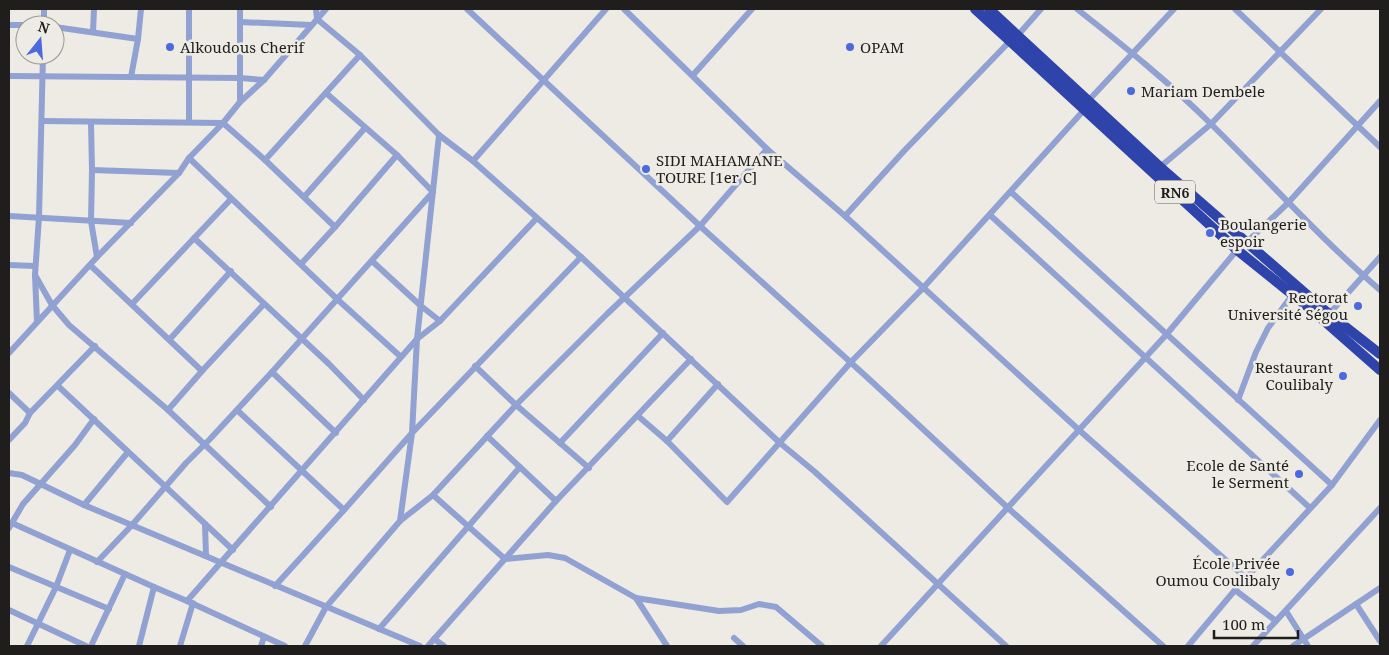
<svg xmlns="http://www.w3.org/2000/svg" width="1389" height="655" font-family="'Noto Serif',serif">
  <rect width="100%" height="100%" fill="#eeebe5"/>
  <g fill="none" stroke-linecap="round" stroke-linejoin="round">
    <g stroke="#90a1d2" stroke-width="6">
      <path d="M316,9L317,19L360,55L439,135L473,161L581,257L780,443L815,472L1006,646"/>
      <path d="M467,9L700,226L869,379L1008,508L1163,646"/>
      <path d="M624,9L767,149L845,216L1079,430L1246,578"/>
      <path d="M1077,9C1124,46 1170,83 1212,125C1268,180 1321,239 1380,290"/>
      <path d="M1235,9L1380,147"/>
      <path d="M240,22L311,25"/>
      <path d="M9,25H25"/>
      <path d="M44,25V9"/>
      <path d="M55,27L138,39"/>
      <path d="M93,32L94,9"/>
      <path d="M1018,35L1041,9"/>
      <path d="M693,75L752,9"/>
      <path d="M9,76L240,78L264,80"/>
      <path d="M131,77L138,39L141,9"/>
      <path d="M240,102V9"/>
      <path d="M42,121L223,123L265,160L335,227"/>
      <path d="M189,122V9"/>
      <path d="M91,123L92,170L91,221L97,257"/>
      <path d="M189,158L337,299L401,357"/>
      <path d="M265,160L360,55"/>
      <path d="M473,161L606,9"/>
      <path d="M1160,167L1211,124L1321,9"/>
      <path d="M92,170L179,173"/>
      <path d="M1011,192L1332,485"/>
      <path d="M304,197L365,128"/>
      <path d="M990,215L1310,508"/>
      <path d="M9,216L131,223"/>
      <path d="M845,216L904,151L1010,41"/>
      <path d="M194,238L329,364L364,400"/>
      <path d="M1247,242L1288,203L1380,101"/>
      <path d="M372,261L421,306L440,321"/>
      <path d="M301,264L335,227L397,155"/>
      <path d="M9,265L35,266"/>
      <path d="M90,265L202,371"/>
      <path d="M35,275L52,305L69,325L168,410L271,507"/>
      <path d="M132,304L231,199"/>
      <path d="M1329,314L1380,257"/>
      <path d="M37,322L35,275L39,217L43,55"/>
      <path d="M170,339L231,271"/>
      <path d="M9,353L97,257L179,173L189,158L223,123L240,102L264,80L326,9"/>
      <path d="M475,366L516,405L589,468"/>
      <path d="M272,372L336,433"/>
      <path d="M58,386L233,550"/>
      <path d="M9,393L30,413"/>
      <path d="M1238,400L1256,352L1268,328L1293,294"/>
      <path d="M168,410L202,371L264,304"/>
      <path d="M237,410L344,510"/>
      <path d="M638,416L667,441L727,502L851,362L923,288L1085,109L1088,101L1174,9"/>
      <path d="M487,436L556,501"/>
      <path d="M9,440L25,423L30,413L95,346"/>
      <path d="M667,441L718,384"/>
      <path d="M560,443L663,333"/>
      <path d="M9,473L22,475L84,505L420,646"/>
      <path d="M433,495L505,559L548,555L565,558L636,598L719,611L741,610L759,604L776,607L822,646"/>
      <path d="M84,505L128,452"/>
      <path d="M400,521L412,433L417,339L439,135"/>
      <path d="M12,523L154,587L187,601L285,646"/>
      <path d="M205,524L206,556"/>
      <path d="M9,528L23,504L75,445L94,419"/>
      <path d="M97,562L132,525L186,463L210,439L272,372L433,192L397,155L326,93"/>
      <path d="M9,567L109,609"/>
      <path d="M275,586L344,510L412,433L581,257"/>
      <path d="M1235,590L1276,621"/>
      <path d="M636,598L667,646"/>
      <path d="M187,601L417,339L440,321L536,219"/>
      <path d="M1356,604L1380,641"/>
      <path d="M9,610L86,646"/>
      <path d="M1286,611L1308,646"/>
      <path d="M379,629L520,467"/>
      <path d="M734,638L743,646"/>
      <path d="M434,639L444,646"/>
      <path d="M27,646L56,587L70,550"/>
      <path d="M91,646L125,574"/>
      <path d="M139,646L154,587"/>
      <path d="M180,646L193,603"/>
      <path d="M261,646L264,637"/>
      <path d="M305,646L326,607L400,521L433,495L516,405L607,314L700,226L767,149"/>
      <path d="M428,646L556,501L691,359"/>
      <path d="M881,646L1166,335L1237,250"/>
      <path d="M1188,646L1235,590L1332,485L1380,420"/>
      <path d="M1253,646L1380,508"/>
      <path d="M1293,646L1380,588"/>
    </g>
    <g stroke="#2f44ab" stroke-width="10">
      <path d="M975,9L1237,250L1313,311L1380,370"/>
      <path d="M989,9L1160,167L1329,314L1380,354"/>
    </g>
  </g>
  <g fill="#4c69dd" stroke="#eeebe5" stroke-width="2">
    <circle cx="170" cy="47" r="5"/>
    <circle cx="850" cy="47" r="5"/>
    <circle cx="1131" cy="91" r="5"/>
    <circle cx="646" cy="169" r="5"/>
    <circle cx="1210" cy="233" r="5"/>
    <circle cx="1358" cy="306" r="5"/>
    <circle cx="1343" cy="376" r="5"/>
    <circle cx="1299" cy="474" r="5"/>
    <circle cx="1290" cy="572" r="5"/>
  </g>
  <g text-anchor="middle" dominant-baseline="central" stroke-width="5" stroke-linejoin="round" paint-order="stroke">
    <rect fill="#eeebe5" stroke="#5d5c58" stroke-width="1" x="1155" y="180.5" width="40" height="23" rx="4"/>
    <g font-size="14" font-weight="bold" fill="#1f1e1c">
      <text x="1175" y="192">RN6</text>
    </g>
    <g font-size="15" fill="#1f1e1c" stroke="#eeebe5" text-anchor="start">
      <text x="180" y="47">Alkoudous Cherif</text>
      <text x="860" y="47">OPAM</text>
      <text x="1141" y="91">Mariam Dembele</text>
      <text x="656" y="160">SIDI MAHAMANE<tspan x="656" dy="17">TOURE [1er C]</tspan></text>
      <text x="1220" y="224">Boulangerie<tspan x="1220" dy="17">espoir</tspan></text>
      <text x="1348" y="297" text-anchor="end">Rectorat<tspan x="1348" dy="17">Université Ségou</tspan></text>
      <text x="1333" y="367" text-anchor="end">Restaurant<tspan x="1333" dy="17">Coulibaly</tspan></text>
      <text x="1289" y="465" text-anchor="end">Ecole de Santé<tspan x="1289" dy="17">le Serment</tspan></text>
      <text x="1280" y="563" text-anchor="end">École Privée<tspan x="1280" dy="17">Oumou Coulibaly</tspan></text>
    </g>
  </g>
  <rect width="1389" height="655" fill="none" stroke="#1f1e1c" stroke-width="20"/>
  <g transform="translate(40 40) rotate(17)"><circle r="24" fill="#eeebe5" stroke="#9b9995"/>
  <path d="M0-4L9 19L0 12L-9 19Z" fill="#4c69dd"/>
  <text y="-8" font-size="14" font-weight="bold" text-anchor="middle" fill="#1f1e1c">N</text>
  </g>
  <path d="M1214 630v8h84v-8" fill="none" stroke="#1f1e1c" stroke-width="2.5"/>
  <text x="1222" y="630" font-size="15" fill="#1f1e1c" stroke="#eeebe5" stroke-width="4" paint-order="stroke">100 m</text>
</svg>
